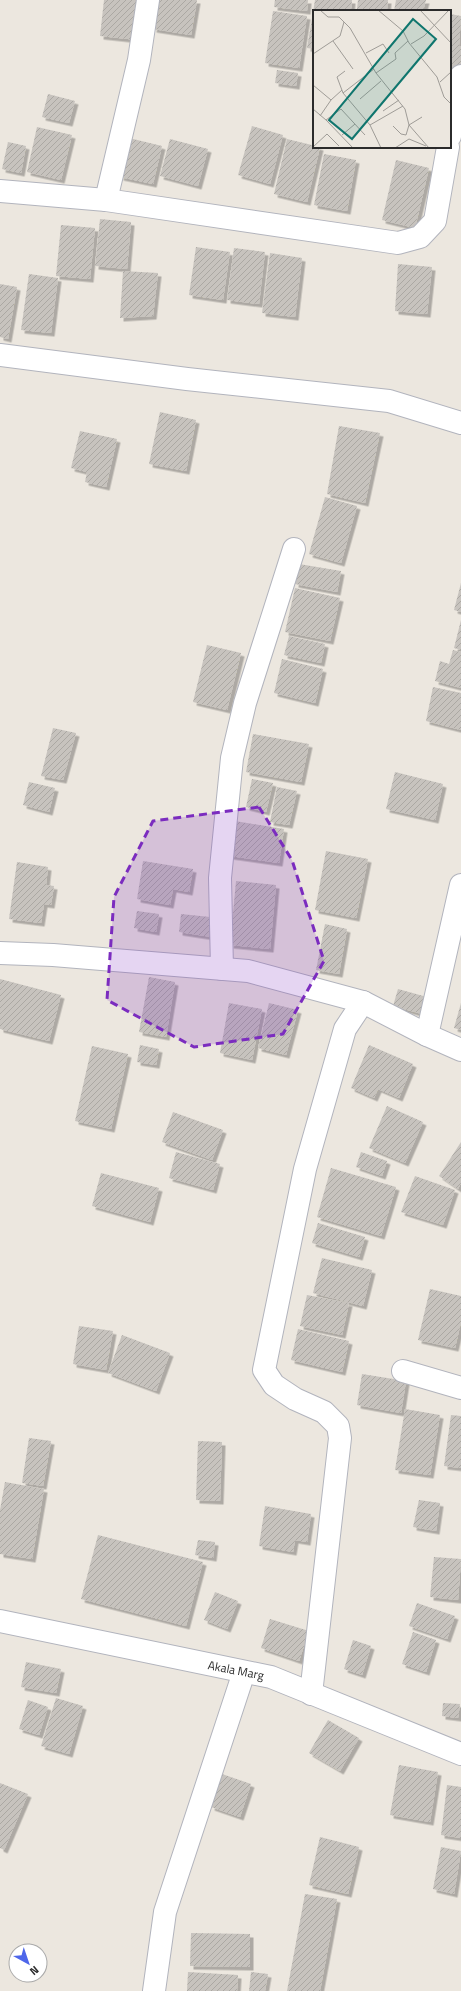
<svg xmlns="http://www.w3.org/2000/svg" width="461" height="1991" font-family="'Titillium Web',sans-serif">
  <defs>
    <pattern id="building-hatch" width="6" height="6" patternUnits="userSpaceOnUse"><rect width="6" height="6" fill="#c7c3be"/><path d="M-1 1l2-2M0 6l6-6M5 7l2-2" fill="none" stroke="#aba8a3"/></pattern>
    <filter id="shadow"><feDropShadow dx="3.5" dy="3.5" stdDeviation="0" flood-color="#0004"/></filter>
  </defs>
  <rect width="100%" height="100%" fill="#ece7df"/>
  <g fill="url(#building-hatch)" filter="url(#shadow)">
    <path d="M104,0H142L137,40L100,36Z"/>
    <path d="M159,0H197L191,35L153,29Z"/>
    <path d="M275,0H308L307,11L274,7Z"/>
    <path d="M315,0H352L351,11H314V49L307,48Z"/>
    <path d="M358,0H388L387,11L357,9Z"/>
    <path d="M396,0H426L423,11H394Z"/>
    <path d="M273,11L307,16L299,68L265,63Z"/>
    <path d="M450,14L461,16L459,46L461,47V62L459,72L450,71Z"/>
    <path d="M277,70L298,73L296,86L275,83Z"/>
    <path d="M48,94L75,101L69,123L42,117Z"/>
    <path d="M252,126L283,135L270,184L238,175Z"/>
    <path d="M37,127L72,135L61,180L27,172Z"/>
    <path d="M129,138L162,146L153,184L120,177Z"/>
    <path d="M170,139L208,149L198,186L160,176Z"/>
    <path d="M287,139L320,147L307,202L274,194Z"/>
    <path d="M8,142L26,146L21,173L2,169Z"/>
    <path d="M324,154L356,160L347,211L314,205Z"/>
    <path d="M396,160L429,168L415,228L382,220Z"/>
    <path d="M100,219L131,222L127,269L95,266Z"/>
    <path d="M61,225L95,228L90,279L56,276Z"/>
    <path d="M196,247L230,252L223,300L189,295Z"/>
    <path d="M234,248L265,252L259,304L227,300Z"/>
    <path d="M270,253L302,258L295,317L262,313Z"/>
    <path d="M398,264L432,267L427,314L395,311Z"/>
    <path d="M123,271L158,273L153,316L120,318Z"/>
    <path d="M29,274L58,278L51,333L21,330Z"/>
    <path d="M0,284L17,287L8,339L0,337Z"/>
    <path d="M160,412L196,420L186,471L149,464Z"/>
    <path d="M339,426L380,433L365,503L327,494Z"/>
    <path d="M80,431L117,439L106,487L85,482L87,472L71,468Z"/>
    <path d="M325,497L357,506L341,563L309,554Z"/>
    <path d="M299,564L341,571L337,592L295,584Z"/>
    <path d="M461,583V612L454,610Z"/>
    <path d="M295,588L340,598L330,641L285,632Z"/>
    <path d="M461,620V650L454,648Z"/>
    <path d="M289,636L325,644L321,663L284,655Z"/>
    <path d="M207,645L241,653L227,710L193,702Z"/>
    <path d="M453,650L461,652V688L435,681L440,661L449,664Z"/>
    <path d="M282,659L323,669L315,703L274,693Z"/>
    <path d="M433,687L461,693V730L426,721Z"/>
    <path d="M53,728L76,733L63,780L41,776Z"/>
    <path d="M253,734L309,744L301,782L246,772Z"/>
    <path d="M395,772L443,784L435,820L386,809Z"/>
    <path d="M252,779L273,783L266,812L246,807Z"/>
    <path d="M29,782L55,788L49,812L23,805Z"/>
    <path d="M277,787L297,791L289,825L270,822Z"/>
    <path d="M235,821L284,829L279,863L230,856Z"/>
    <path d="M326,851L368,859L356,918L315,910Z"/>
    <path d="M143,861L193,869L189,892L173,889L170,905L137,899Z"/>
    <path d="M17,862L48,867L46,885L54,886L51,905L44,904L41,923L9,919Z"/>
    <path d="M236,881L276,885L270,949L230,945Z"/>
    <path d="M137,911L159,914L156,932L134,928Z"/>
    <path d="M181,914L220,918L218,938L179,932Z"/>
    <path d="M325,924L347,929L339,974L316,970Z"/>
    <path d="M149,977L175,982L166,1037L139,1032Z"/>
    <path d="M0,979L61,995L49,1041L0,1029Z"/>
    <path d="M398,989L427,997L422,1014L393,1006Z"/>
    <path d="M229,1003L262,1009L252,1060L220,1053Z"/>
    <path d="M269,1003L298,1010L286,1055L258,1048Z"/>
    <path d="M461,1003V1030L454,1028Z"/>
    <path d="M140,1045L159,1049L156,1065L137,1062Z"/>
    <path d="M369,1045L413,1064L399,1098L378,1089L374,1098L351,1088Z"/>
    <path d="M92,1046L128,1054L111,1129L75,1121Z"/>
    <path d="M387,1106L423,1122L405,1163L369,1148Z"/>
    <path d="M173,1112L223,1130L212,1160L162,1142Z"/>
    <path d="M461,1142V1183L458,1189L439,1176Z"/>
    <path d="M176,1152L220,1164L213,1190L169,1178Z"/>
    <path d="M361,1152L387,1161L382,1176L356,1167Z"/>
    <path d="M331,1168L396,1187L381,1236L317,1217Z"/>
    <path d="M101,1173L159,1188L150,1222L92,1206Z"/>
    <path d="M415,1176L455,1190L443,1225L401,1212Z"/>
    <path d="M318,1223L365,1237L359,1257L312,1243Z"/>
    <path d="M322,1258L372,1270L363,1306L313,1293Z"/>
    <path d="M430,1289L461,1296V1322L455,1348L418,1340Z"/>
    <path d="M307,1295L349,1303L342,1335L300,1326Z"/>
    <path d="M79,1326L113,1331L106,1370L73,1364Z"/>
    <path d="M298,1329L349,1341L342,1372L291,1360Z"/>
    <path d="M122,1335L170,1353L156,1391L108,1373Z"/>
    <path d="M362,1374L406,1381L401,1413L357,1405Z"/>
    <path d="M405,1409L440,1415L430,1475L395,1470Z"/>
    <path d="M451,1415L461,1416V1468L444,1466Z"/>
    <path d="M29,1438L51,1441L43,1486L22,1483Z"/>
    <path d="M198,1441L222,1442L220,1501L196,1500Z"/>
    <path d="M5,1482L44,1489L32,1559L0,1554V1510Z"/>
    <path d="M419,1500L440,1503L436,1531L413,1527Z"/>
    <path d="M265,1506L311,1514L307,1542L295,1540L293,1552L259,1546Z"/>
    <path d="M98,1535L203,1562L186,1626L81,1599Z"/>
    <path d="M198,1540L215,1542L213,1558L195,1555Z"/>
    <path d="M434,1557L461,1559L458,1600L430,1597Z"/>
    <path d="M215,1592L238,1601L227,1629L204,1620Z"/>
    <path d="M417,1603L455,1616L447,1639L409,1626Z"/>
    <path d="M270,1619L309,1631L299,1661L261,1648Z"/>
    <path d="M413,1632L436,1640L426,1672L402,1664Z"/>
    <path d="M353,1640L371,1646L362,1675L344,1669Z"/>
    <path d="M26,1662L61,1669L56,1693L21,1687Z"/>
    <path d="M56,1698L83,1706L69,1754L41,1746Z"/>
    <path d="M28,1700L48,1707L39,1735L19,1729Z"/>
    <path d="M443,1703L460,1704L458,1718L442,1716Z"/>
    <path d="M328,1720L359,1738L340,1771L309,1753Z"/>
    <path d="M399,1765L438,1772L430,1822L390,1815Z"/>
    <path d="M222,1774L251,1784L240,1817L211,1807Z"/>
    <path d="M0,1783L28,1794L4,1850L0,1848Z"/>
    <path d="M447,1785L461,1787V1838L441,1835Z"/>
    <path d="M320,1837L359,1847L348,1894L309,1885Z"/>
    <path d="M441,1847L461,1851L454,1894L433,1889Z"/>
    <path d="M305,1894L337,1899L320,1991H287Z"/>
    <path d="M191,1933L250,1934V1967L190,1966Z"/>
    <path d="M188,1972L238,1975L237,1991H187Z"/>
    <path d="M251,1972L268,1974L265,1991H249Z"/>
  </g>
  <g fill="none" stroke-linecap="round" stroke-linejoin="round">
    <g stroke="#b2b4bd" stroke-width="24">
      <g id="street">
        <path d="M450,136L461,76"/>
        <path d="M0,191L106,200L398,243L420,237L435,221L448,147"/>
        <path d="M106,200L139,60L148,0"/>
        <path d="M0,355L187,379L389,401L461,423"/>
        <path d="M0,953L53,955L248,971L363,1002L427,1035L461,1050"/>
        <path d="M222,969L220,878L232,758L245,703L294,549"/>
        <path d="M427,1035L461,885"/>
        <path d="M403,1371L461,1388"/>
        <path d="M311,1694L340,1438L338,1426L324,1412L295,1399L274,1385L264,1370L305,1169L345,1029L363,1002"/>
        <path d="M154,1991L165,1912L244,1672"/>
      </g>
    </g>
    <g stroke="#b2b4bd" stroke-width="24">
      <path id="secondary" d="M0,1621L271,1677L461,1754"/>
    </g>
    <use href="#street" stroke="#fff" stroke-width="22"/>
    <use href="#secondary" stroke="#fff" stroke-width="22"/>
  </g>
  <path fill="#7b2cbf" fill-opacity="0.2" stroke="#7b2cbf" stroke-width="3" stroke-dasharray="8 5" stroke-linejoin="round" d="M259,807L292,860L324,961L283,1034L194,1047L107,1000L114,897L153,821Z"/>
  <g text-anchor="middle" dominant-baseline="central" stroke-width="3" stroke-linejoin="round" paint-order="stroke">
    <g font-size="12" fill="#2b2b2b" stroke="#fff">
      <text transform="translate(236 1670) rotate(11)">Akala Marg</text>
    </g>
  </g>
  <g transform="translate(313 10)">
    <rect width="138" height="138" fill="#ece7df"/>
    <path fill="none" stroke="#9f9c97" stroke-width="1" d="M7,0L15,7H26L37,18L63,63L92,99L96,115L116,138M65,0L90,21L96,33L124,67L131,87L138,94M107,0L138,33M20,31L40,59M98,34L111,26L136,0M53,43L70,34L76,43M0,44L27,26L31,12M32,61L24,67L30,83L57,115L68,138M63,63L83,49L82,43L95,31M127,72L138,62M0,75L18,90L29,80M30,83L61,59M47,89L68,71M0,99L13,110M70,101L86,90M7,106L18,90M57,115L90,96M80,116L88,124L93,125L96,115L109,107M29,125L42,114M0,137L14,124L26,136M40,138L13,110L28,99L52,125M82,138L96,129L113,136"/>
    <path fill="#0f766e" fill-opacity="0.15" stroke="#0f766e" stroke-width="2" d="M100,9L123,29L39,129L16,110Z"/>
    <rect width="138" height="138" fill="none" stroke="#2b2b2b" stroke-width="2"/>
  </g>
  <g transform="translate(28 1963) rotate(140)"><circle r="19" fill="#ffffff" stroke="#aaaaaa"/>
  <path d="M0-3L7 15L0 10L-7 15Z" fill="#4e66ea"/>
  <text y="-6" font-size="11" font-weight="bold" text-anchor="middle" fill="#2b2b2b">N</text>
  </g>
</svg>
